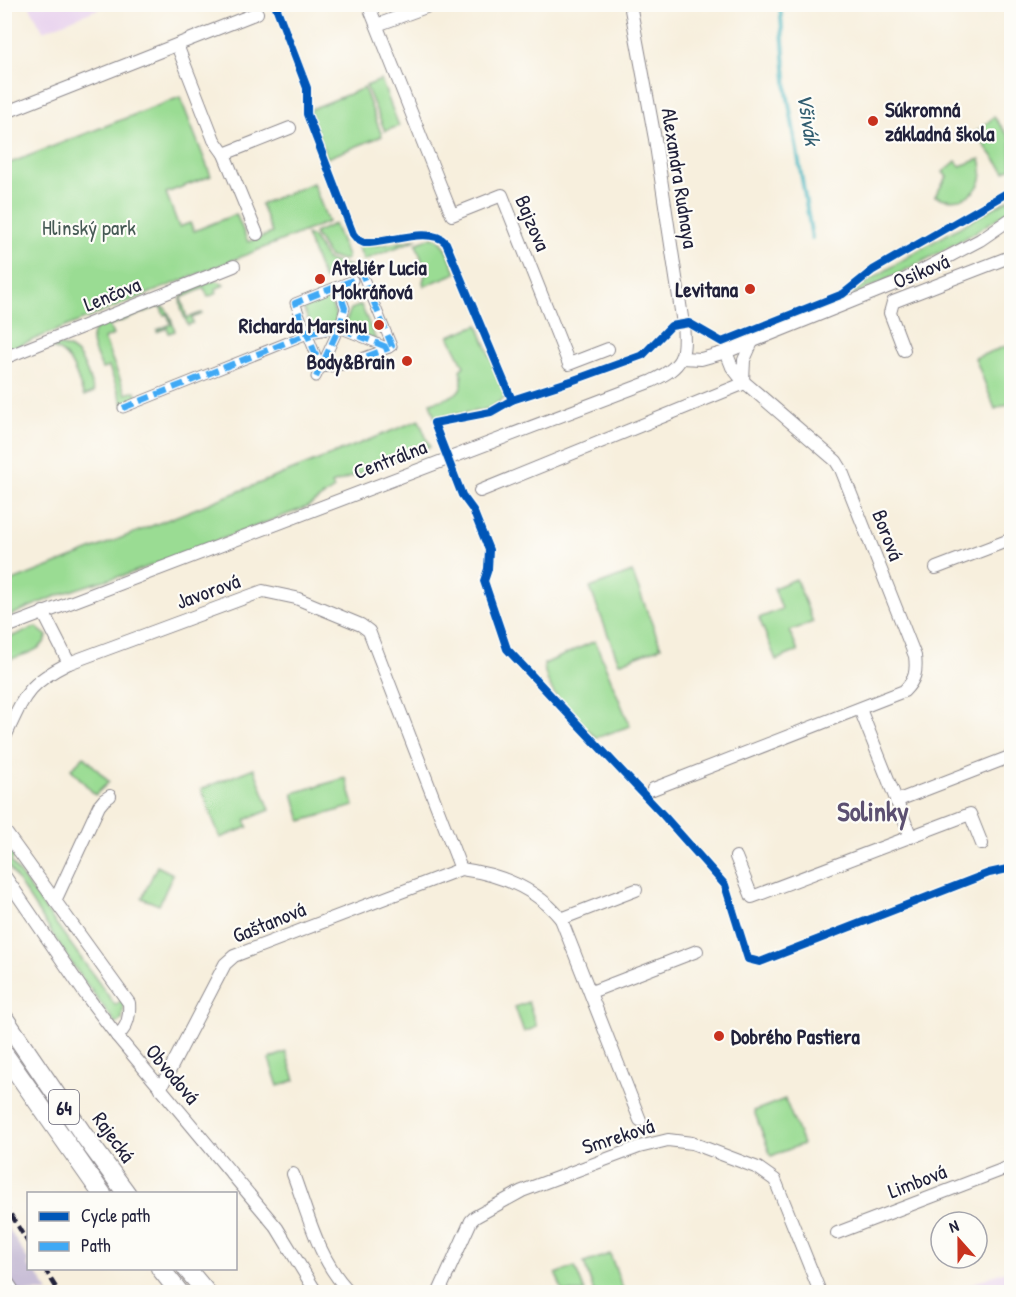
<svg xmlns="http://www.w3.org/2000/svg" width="1016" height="1297" font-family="'Patrick Hand',sans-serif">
  <rect width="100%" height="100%" fill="#fdfcf7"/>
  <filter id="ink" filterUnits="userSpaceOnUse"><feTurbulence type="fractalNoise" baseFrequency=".0167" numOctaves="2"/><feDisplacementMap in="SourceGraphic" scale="12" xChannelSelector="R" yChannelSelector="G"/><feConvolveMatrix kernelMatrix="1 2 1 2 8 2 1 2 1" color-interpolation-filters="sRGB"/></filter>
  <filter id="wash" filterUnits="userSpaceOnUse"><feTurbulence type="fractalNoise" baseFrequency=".008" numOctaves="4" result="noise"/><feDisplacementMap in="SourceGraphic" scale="24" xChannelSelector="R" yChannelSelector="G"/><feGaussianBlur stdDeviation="1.35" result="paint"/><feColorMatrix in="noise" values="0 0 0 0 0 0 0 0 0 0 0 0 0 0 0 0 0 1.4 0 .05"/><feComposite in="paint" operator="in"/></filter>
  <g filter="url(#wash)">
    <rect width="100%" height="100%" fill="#f7efdd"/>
    <g fill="#e8d2ee">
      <path d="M29,5H108L43,31Z"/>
      <path d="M1011,1269V1292H948L965,1286Z"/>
    </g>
    <path fill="#c9bfd7" d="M4,1221L28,1260V1268L34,1269L49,1292H5Z"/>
    <g fill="#9adc93" stroke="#5e7f67" stroke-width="1.5">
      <path d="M381,80L399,126L385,131L366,86Z"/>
      <path d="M364,88L382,136L327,158L309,110Z"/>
      <path d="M180,97L211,176L166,193L179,227L190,223L194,231L236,214L248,242L272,233L261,204L313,183L328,222L5,351V165Z"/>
      <path d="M994,117L1011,139V168L1005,172L975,133Z"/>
      <path d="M980,159C990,189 963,208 935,196L947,177L943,172L956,161L960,166Z"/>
      <path d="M1011,198V209C962,243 908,270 853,295L852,293C902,257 958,229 1011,198Z"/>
      <path d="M334,224L347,256V259L344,260L329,257L314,233Z"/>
      <path d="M306,235L313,237L327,260L350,266L352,268L324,280Z"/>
      <path d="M432,237C447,240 451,261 456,273L424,286L423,282L426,271L416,244Z"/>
      <path d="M418,239L364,260L356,242C369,251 402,241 418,239Z"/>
      <path d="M213,281H218L224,285L215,289L217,293L208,297L204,288L181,298L187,318L201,313L202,314L192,318L193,323L188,325C171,291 183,293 213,281Z"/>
      <path d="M329,298L338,321L336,326L312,330L303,308Z"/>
      <path d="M154,305C169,304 171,319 175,331L169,333L167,328L157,332V330L171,324L167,314L164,315L160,306L109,326L113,335L104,339L126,394L135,391L139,400L124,406L109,367L102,369C97,356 86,340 96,328Z"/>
      <path d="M361,305L376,340L343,328L351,309Z"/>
      <path d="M478,325L506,397L488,409L435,418L430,403C448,398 469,395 460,370L464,366L449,336Z"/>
      <path d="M57,346C82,344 87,374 94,392L84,396C77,379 73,352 51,348Z"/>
      <path d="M1006,346L1011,361V403L995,409L975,358Z"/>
      <path d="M419,420L430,447L332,484L334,489L307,507L126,575C83,584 44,600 5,618V584Z"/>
      <path d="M632,572L661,647L619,663L590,588Z"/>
      <path d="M796,579L813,622L790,631L798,651L776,660L759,618L782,609L774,588Z"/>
      <path d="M36,627L47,636C44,652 18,656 5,661V639Z"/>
      <path d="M595,641L630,726L596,738C576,717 545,695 544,664Z"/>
      <path d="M84,756L109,782L95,795L71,769Z"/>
      <path d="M254,768L270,810L245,820L248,827L220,838L201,789Z"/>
      <path d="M346,778L354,806L301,821L293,793Z"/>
      <path d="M4,837C11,846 18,852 11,862L115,1005L122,1000L124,1004L122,1019L116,1024L74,967L5,861Z"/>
      <path d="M157,866L173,874L159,905L142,898Z"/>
      <path d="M528,1002L537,1027L524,1032L515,1007Z"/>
      <path d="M286,1052L295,1080L278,1086L269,1059Z"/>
      <path d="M785,1099L803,1144L771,1156L754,1111Z"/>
      <path d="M610,1254L624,1292H594L584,1263Z"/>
      <path d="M575,1267L585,1292H563L556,1274Z"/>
    </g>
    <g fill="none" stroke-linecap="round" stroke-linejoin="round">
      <path stroke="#47b6c0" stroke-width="4" d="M780,4L787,92L812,238"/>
    </g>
  </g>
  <g filter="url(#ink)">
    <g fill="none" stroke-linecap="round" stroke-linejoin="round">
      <g stroke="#8c888c" stroke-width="11">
        <g id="pedestrian">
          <path d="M353,280L295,303L321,368L343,365L389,348"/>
          <path d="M316,377L339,328L345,308L340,294L350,282"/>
          <path d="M123,408L310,333L339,328L389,348L392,346L360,269"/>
        </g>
      </g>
      <g stroke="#8c888c" stroke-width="14">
        <g id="minor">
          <path d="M368,4L452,215L502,195L569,364L608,349"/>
          <path d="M377,25L434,4"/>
          <path d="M177,45L214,140L224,154L257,234"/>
          <path d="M4,113L257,13"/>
          <path d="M224,154L290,128"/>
          <path d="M904,350L890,313L893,302L1012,256"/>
          <path d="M4,358L234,266"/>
          <path d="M682,358L701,359L726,352L900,282L980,240L1012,218"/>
          <path d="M743,381L744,360L752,342"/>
          <path d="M480,491L745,383"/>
          <path d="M936,568L1012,539"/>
          <path d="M43,612L69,663"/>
          <path d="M4,628L652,381C683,366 686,357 683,324L655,139L630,4"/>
          <path d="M860,709L911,837"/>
          <path d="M4,739C24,697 25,685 69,663L263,591L296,598L361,625L369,631L461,869"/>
          <path d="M653,789L904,691C915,680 917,672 915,656L841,469L836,461L743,381L732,367L726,352"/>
          <path d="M896,801L1012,756"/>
          <path d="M4,830L129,1003C130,1016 128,1027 117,1036"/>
          <path d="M736,857L752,897L970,814L982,844"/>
          <path d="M4,875L86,995L117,1036L277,1228L316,1292"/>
          <path d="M55,901L99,806L104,800L110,796"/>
          <path d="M561,919L636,890"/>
          <path d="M591,992L697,951"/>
          <path d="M160,1089L225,964L234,956L461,869C499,874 536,888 561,919L640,1120"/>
          <path d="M293,1174C308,1214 319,1262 350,1292"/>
          <path d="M837,1233L1012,1166"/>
          <path d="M4,1277L14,1292"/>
          <path d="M439,1292L471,1221L475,1217L522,1191L639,1147L668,1140L692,1143L758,1168L775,1180L820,1292"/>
        </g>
      </g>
      <g stroke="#8c888c" stroke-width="20">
        <g id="primary">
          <path d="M4,1018L83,1134L127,1194"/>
          <path d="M4,1054L102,1194"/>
          <path d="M160,1268L179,1292"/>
          <path d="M186,1268L206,1292"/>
        </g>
      </g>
      <use href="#pedestrian" stroke="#fff" stroke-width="9"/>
      <use href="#minor" stroke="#fff" stroke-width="12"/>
      <use href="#primary" stroke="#fff" stroke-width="18"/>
      <g stroke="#22223b" stroke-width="4" stroke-dasharray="9 4.5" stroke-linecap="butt">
        <path d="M4,1203L28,1243"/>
        <path d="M44,1268L59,1292"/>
      </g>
      <g stroke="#3fa9f5" stroke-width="6" stroke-dasharray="12 6" stroke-linecap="butt">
        <path d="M353,280L295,303L321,368L343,365L389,348"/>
        <path d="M316,377L339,328L345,308L340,294L350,283"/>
        <path d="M123,408L310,333L339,328L389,348L392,346L360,269"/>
      </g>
      <g stroke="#fdfcf7" stroke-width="11">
        <g id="cycleway">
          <path d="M275,4L307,88V114L353,234L358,240L364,243C386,244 431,225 446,243L512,400"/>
          <path d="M1012,190L873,270L843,294L722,342L689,323L671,326L643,355L574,380L512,400L491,412L434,423L462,495L473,510L489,550L488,569L484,581L507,649L664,816L725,885L748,959L760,962L989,873L1012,868"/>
        </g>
      </g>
      <use href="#cycleway" stroke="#0057b8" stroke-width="8"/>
    </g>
  </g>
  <g fill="#c8321e" stroke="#fdfcf7" stroke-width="2">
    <circle cx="873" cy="121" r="6"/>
    <circle cx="320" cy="279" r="6"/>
    <circle cx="750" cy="289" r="6"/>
    <circle cx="379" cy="325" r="6"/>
    <circle cx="407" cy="361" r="6"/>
    <circle cx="719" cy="1036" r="6"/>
  </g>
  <g text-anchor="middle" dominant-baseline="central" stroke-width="4.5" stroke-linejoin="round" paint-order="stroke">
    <rect fill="#fdfcf7" stroke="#646373" stroke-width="1.5" x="49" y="1090" width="30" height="34" rx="4.5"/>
    <g font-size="20" font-weight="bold" fill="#22223b">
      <text x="64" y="1107">64</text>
    </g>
    <g font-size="21" font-weight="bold" fill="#22223b" stroke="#fdfcf7" text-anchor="start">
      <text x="885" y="109">Súkromná<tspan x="885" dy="24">základná škola</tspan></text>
      <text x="332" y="267">Ateliér Lucia<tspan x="332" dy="24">Mokráňová</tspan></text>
      <text x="738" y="289" text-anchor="end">Levitana</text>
      <text x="367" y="325" text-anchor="end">Richarda Marsinu</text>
      <text x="395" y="361" text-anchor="end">Body&amp;Brain</text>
      <text x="731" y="1036">Dobrého Pastiera</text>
    </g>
    <g font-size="21" fill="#22223b" stroke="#fdfcf7">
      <text transform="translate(680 178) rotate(81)">Alexandra Rudnaya</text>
      <text transform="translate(533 223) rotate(67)">Bajzova</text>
      <text transform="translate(921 271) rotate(-23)">Osiková</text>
      <text transform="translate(112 294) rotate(-22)">Lenčova</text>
      <text transform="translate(390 459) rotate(-21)">Centrálna</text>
      <text transform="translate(888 535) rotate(69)">Borová</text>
      <text transform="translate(208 591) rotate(-20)">Javorová</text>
      <text transform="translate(269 922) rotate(-22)">Gaštanová</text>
      <text transform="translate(173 1074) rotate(50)">Obvodová</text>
      <text transform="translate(618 1136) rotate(-18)">Smreková</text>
      <text transform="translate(114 1137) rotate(54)">Rajecká</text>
      <text transform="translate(917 1181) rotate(-21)">Limbová</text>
    </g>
    <g font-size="21" fill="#465a55" stroke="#fdfcf7">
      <text x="89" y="227">Hlinský park</text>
    </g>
    <g font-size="22" font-style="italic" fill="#315d70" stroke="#fdfcf7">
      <text transform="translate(809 119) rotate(81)">Všivák</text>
    </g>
    <g font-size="27" font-weight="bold" fill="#5c5071" stroke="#fdfcf7">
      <text x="873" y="811">Solinky</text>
    </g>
  </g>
  <rect width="1016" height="1297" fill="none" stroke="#fdfcf7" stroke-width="24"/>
  <rect x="27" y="1192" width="210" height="78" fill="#fdfcf7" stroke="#a5a5ac" stroke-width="1.5"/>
  <rect x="39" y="1212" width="30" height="9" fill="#0057b8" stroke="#a5a5ac" stroke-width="1.5"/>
  <text x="81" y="1222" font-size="18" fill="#22223b">Cycle path</text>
  <rect x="39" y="1242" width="30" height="9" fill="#3fa9f5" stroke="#a5a5ac" stroke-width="1.5"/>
  <text x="81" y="1252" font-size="18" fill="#22223b">Path</text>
  <g transform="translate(959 1240) rotate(339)"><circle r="28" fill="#fdfcf7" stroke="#a5a5ac" stroke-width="1.5"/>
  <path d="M0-4.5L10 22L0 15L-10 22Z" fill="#c8321e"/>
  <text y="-9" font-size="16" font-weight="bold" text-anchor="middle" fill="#22223b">N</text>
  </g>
</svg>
